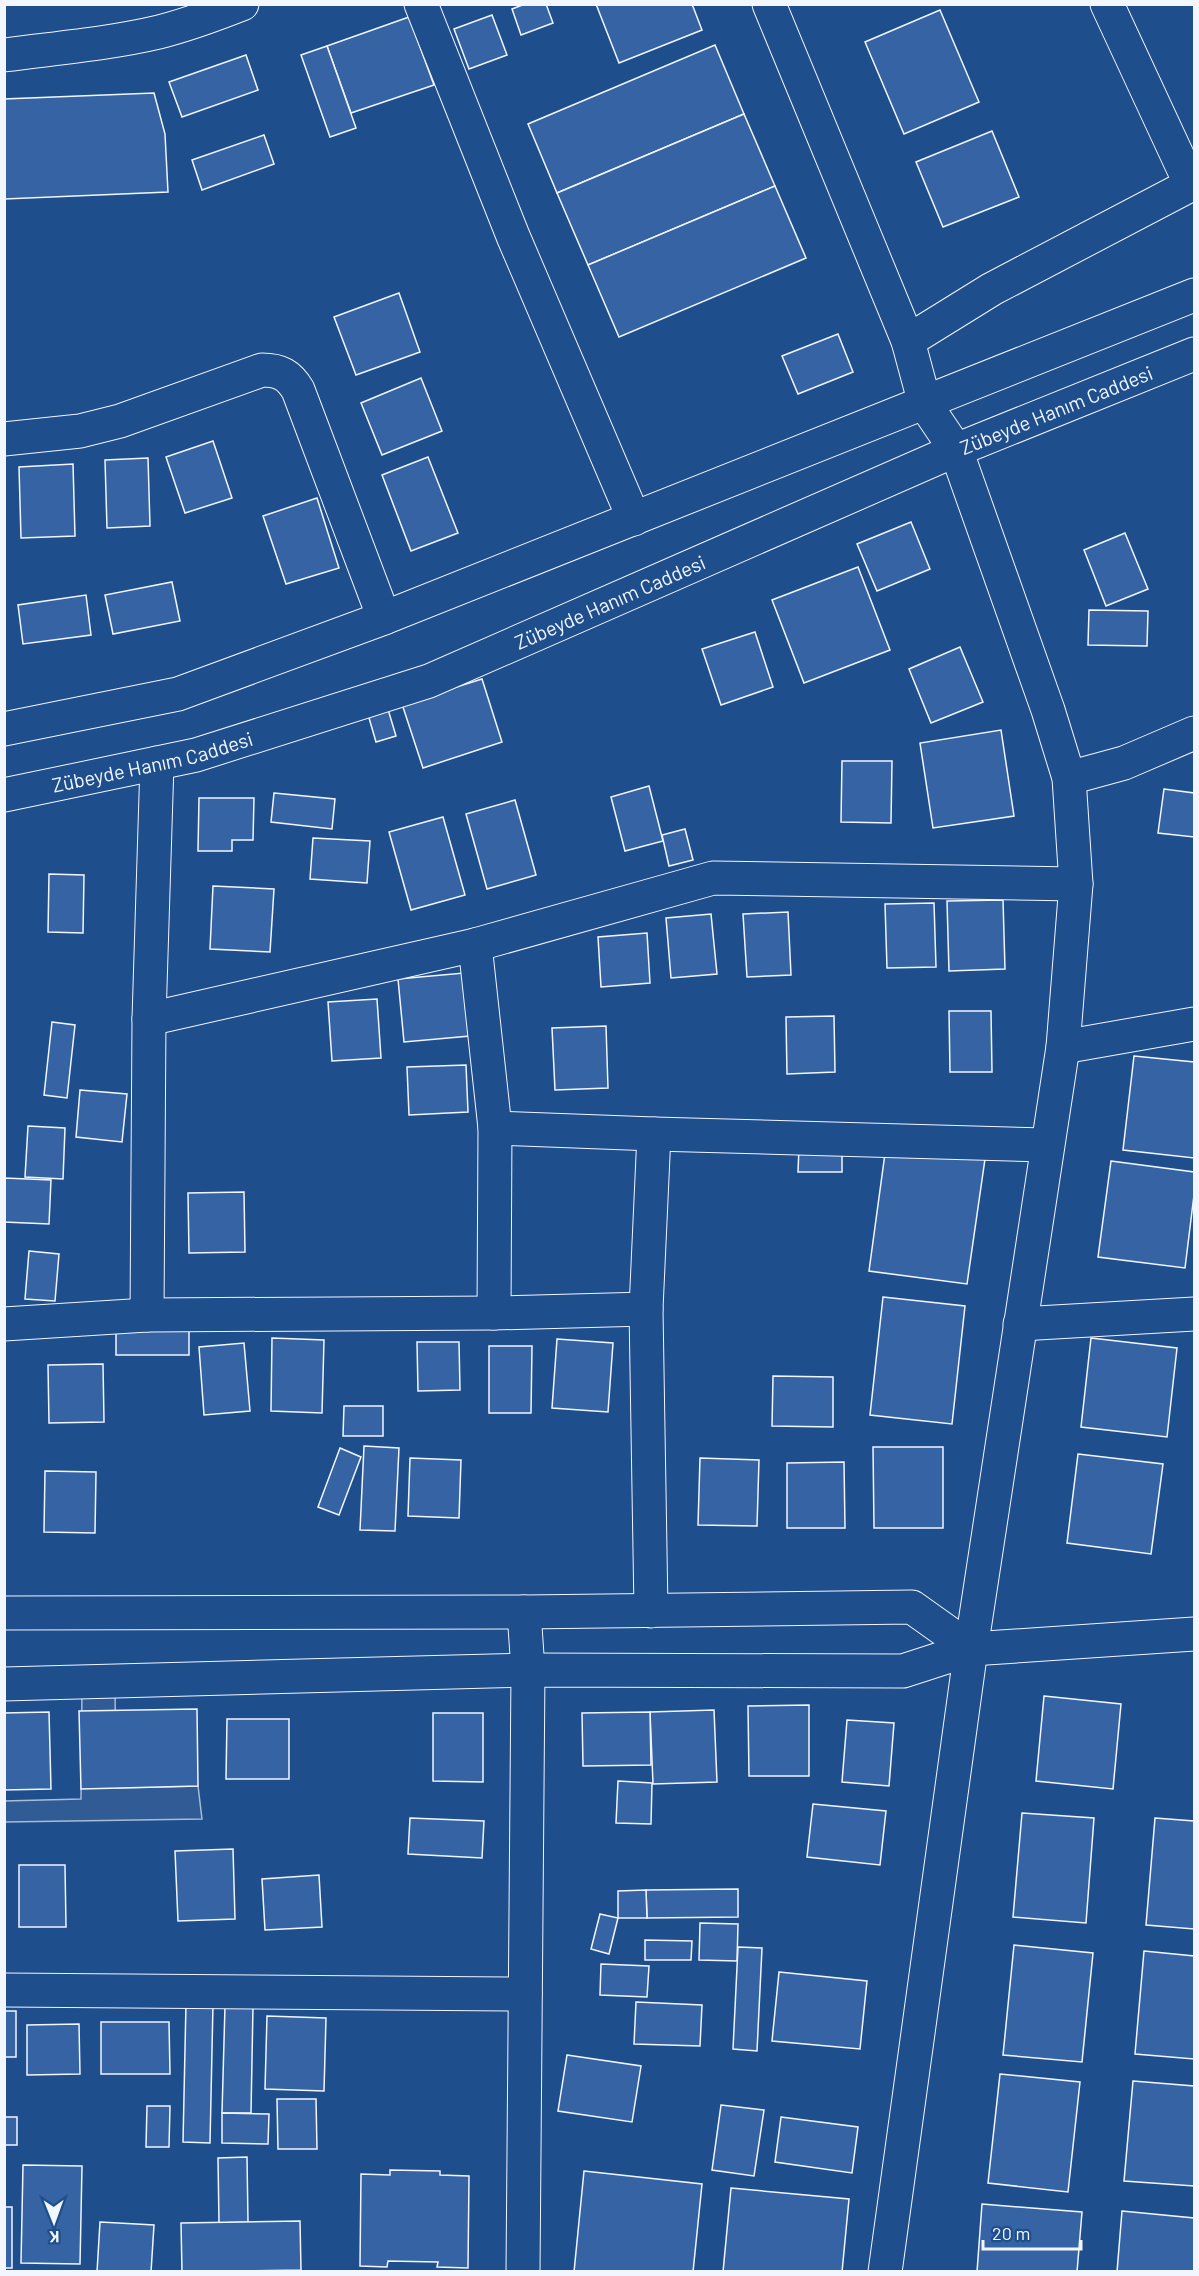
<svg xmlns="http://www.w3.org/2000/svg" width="1199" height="2276" font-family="Barlow,sans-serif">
  <rect width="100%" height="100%" fill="#1f4e8c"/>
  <path fill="#305b95" stroke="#a8bbd7" stroke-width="1.5" d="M115,1686L116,1788L198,1786L202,1819L5,1822L4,1801L81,1799L82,1687Z"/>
  <g fill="#3563a3" stroke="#f2f6ff" stroke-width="1.5">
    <path d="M525,4H546L553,23L521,35L512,9Z"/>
    <path d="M596,4H692L702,30L619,63Z"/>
    <path d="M940,10L979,102L904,134L865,42Z"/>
    <path d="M492,15L507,55L469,69L454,29Z"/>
    <path d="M409,17L434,85L351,113L327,46Z"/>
    <path d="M715,45L744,114L557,193L528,124Z"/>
    <path d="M327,46L356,128L330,137L301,55Z"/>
    <path d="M246,55L258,90L182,117L169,82Z"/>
    <path d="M154,93L165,134L168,192L5,199L4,99Z"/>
    <path d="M744,114L775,186L588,265L557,193Z"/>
    <path d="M992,131L1019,197L943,227L916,162Z"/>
    <path d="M264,135L274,164L202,190L192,160Z"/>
    <path d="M775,186L806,258L619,337L588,265Z"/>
    <path d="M399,293L420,352L356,375L334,317Z"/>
    <path d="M838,334L853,372L798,394L782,356Z"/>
    <path d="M421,378L442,431L382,455L361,403Z"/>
    <path d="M213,441L232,498L185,513L166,457Z"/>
    <path d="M428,457L458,533L411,551L382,475Z"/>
    <path d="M148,458L150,526L107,528L105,460Z"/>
    <path d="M73,464L75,536L21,538L19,467Z"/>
    <path d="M317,498L339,568L286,584L263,516Z"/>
    <path d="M911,522L930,569L877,591L857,544Z"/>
    <path d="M1125,533L1148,589L1106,606L1084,550Z"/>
    <path d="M858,567L890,650L804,683L772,600Z"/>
    <path d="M172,582L180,621L113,634L105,595Z"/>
    <path d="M86,595L91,635L23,644L18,605Z"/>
    <path d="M1089,610L1148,611L1147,646L1088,645Z"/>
    <path d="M755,632L773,687L721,705L702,649Z"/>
    <path d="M960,647L983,702L931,723L909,669Z"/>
    <path d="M482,679L502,742L423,768L402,704Z"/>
    <path d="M387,706L396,736L376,742L367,711Z"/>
    <path d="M1001,730L1014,816L933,828L920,743Z"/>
    <path d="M842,761H892L891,823L841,822Z"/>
    <path d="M649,786L663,841L625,851L611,797Z"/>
    <path d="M1164,789L1194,793V837L1158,833Z"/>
    <path d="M274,793L335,799L332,829L271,822Z"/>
    <path d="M199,798H254L253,840H232V851H198Z"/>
    <path d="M515,800L536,875L487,889L466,814Z"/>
    <path d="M443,817L465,895L411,910L389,832Z"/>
    <path d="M685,829L693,860L669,866L662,835Z"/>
    <path d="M313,838L370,841L367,883L310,879Z"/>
    <path d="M49,874L84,875L83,933L48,932Z"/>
    <path d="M213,886L274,889L270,952L210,949Z"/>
    <path d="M1003,900L1005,969L949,971L947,901Z"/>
    <path d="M934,903L936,967L887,968L885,904Z"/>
    <path d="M788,912L791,975L747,977L743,914Z"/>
    <path d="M711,914L717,974L671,978L666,918Z"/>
    <path d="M647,933L650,983L601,987L598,937Z"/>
    <path d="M464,973L470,1036L404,1042L398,979Z"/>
    <path d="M377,999L381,1058L332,1061L328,1002Z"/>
    <path d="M949,1011H991L992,1072H950Z"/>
    <path d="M834,1016L835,1072L787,1074L786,1017Z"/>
    <path d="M52,1022L75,1025L67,1098L44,1095Z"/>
    <path d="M606,1026L608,1088L555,1090L552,1028Z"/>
    <path d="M1134,1056L1194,1062V1158L1123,1150Z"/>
    <path d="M466,1065L468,1112L409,1115L407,1067Z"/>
    <path d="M80,1090L127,1094L122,1142L76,1137Z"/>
    <path d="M28,1126L65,1128L63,1179L25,1177Z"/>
    <path d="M886,1146L985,1159L967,1284L869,1271Z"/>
    <path d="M799,1147L842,1148V1172H798Z"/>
    <path d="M1111,1161L1194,1172V1195L1185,1268L1098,1257Z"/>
    <path d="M4,1178L51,1180L49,1224L4,1222Z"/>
    <path d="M244,1192L245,1252L189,1253L188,1193Z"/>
    <path d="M29,1251L59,1254L55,1301L25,1299Z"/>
    <path d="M883,1297L965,1306L952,1424L870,1415Z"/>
    <path d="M116,1324L189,1325V1355H116Z"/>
    <path d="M272,1338L324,1340L322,1413L271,1411Z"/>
    <path d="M1091,1338L1177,1348L1167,1437L1081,1427Z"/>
    <path d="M557,1339L613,1343L608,1412L552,1408Z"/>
    <path d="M417,1342H459L460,1390L418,1391Z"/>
    <path d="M244,1343L250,1411L204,1415L199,1347Z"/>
    <path d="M489,1346H532L531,1413H489Z"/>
    <path d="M103,1364L104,1422L49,1423L48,1365Z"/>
    <path d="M773,1376L833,1377V1427L772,1426Z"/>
    <path d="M344,1406H383V1436H343Z"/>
    <path d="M364,1446L399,1448L395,1531L360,1530Z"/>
    <path d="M873,1447H943V1528H874Z"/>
    <path d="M340,1448L361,1457L339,1515L318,1507Z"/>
    <path d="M1078,1454L1163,1464L1151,1554L1067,1543Z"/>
    <path d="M410,1458L461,1460L459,1518L408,1516Z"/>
    <path d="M700,1458L759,1460L757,1526L698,1525Z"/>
    <path d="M844,1462L845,1528H787V1463Z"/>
    <path d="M45,1471L96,1472L95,1533L44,1532Z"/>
    <path d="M1044,1696L1121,1704L1113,1789L1036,1781Z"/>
    <path d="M809,1705V1776H749L748,1706Z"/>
    <path d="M197,1709L198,1786L81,1789L79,1711Z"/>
    <path d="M714,1710L717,1782L653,1784L650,1712Z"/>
    <path d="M49,1712L51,1789L4,1790V1713Z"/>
    <path d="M650,1712L651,1765L583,1766L582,1713Z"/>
    <path d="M433,1713H483V1782L433,1781Z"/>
    <path d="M227,1719H289V1779H226Z"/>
    <path d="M847,1720L894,1723L889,1786L842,1782Z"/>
    <path d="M618,1781L652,1783L651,1824L616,1823Z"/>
    <path d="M813,1804L886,1811L880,1865L807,1857Z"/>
    <path d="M1022,1813L1094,1818L1086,1923L1013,1917Z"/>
    <path d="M410,1818L484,1821L482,1858L408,1854Z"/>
    <path d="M1155,1818L1194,1821V1929L1146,1925Z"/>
    <path d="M233,1849L235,1919L178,1921L175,1851Z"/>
    <path d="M19,1865H65L66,1927H19Z"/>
    <path d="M319,1875L322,1927L265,1930L262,1879Z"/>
    <path d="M738,1889V1917L647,1918L646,1890Z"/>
    <path d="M646,1890L647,1918H618V1891Z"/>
    <path d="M600,1914L618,1918L609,1954L591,1949Z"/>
    <path d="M700,1923L738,1924L737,1961L699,1960Z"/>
    <path d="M645,1940L692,1941L691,1960H645Z"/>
    <path d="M1014,1945L1093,1953L1082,2062L1003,2055Z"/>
    <path d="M738,1947L762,1948L757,2051L733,2049Z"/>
    <path d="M1144,1951L1194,1956V2059L1135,2054Z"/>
    <path d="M601,1964L649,1966L647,1997L600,1995Z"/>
    <path d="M779,1972L867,1981L860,2049L772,2041Z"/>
    <path d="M636,2002L702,2005L700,2046L634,2044Z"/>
    <path d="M186,2003L213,2004L210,2143L183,2142Z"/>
    <path d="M225,2006H253L251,2113H222Z"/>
    <rect x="4" y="2011" width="12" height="46"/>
    <path d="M267,2016L326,2018L324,2091L265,2089Z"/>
    <path d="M101,2022H169L170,2074H101Z"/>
    <path d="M79,2024L80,2074L27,2075V2025Z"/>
    <path d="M567,2055L641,2066L632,2122L558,2111Z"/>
    <path d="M1000,2074L1080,2082L1068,2192L988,2183Z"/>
    <path d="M1133,2081L1194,2086V2186L1124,2181Z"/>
    <path d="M277,2099H316L317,2149H278Z"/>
    <path d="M721,2105L764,2110L754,2176L712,2170Z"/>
    <path d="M147,2106H170L169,2147H146Z"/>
    <path d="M222,2113L269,2114L268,2144L222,2143Z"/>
    <rect x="4" y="2117" width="13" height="28"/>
    <path d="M781,2117L858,2127L852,2173L775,2162Z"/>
    <path d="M247,2157L248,2222L219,2223L218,2158Z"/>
    <path d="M23,2165L82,2166L80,2264L21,2263Z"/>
    <path d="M390,2170L440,2171V2175L469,2176L468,2268L437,2267L438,2262L388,2261L387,2267L360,2266L361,2174L390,2175Z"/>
    <path d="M584,2171L702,2184L693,2272H574Z"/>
    <path d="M731,2188L849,2199L842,2272H723Z"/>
    <path d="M982,2204L1082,2212L1077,2272H977Z"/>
    <rect x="4" y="2207" width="8" height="61"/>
    <path d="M1122,2211L1194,2218V2272H1117Z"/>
    <path d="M300,2221L301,2270L182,2272L181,2223Z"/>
    <path d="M100,2222L154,2225L151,2272H97Z"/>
  </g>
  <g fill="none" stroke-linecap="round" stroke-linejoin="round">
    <g stroke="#f2f6ff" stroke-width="35">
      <g id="minor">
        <path d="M421,4L513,236L634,519"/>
        <path d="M769,4L908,341L925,404L956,450L1048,710L1069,778L1076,884L1063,1047L971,1649L885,2272"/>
        <path d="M1107,4L1191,185"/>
        <path d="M4,55C56,48 108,44 159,32C187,25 214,15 242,4"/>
        <path d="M908,341L992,289L1194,183"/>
        <path d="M4,439L80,431L120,421L262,370C280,370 289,375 298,390L384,618"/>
        <path d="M1069,778L1124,763L1194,733"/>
        <path d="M475,945L495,1128L494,1313"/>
        <path d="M149,1019L475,945L713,878L1076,884"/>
        <path d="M1063,1047L1194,1024"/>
        <path d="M495,1128L654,1134L1047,1145"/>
        <path d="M147,1315L149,1019L157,763"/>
        <path d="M4,1324L147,1315L494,1313L646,1309"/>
        <path d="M1020,1324L1194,1314"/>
        <path d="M651,1611L646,1309L654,1134"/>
        <path d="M4,1613L524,1612L912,1607L971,1649L903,1671L528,1670L4,1684"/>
        <path d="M971,1649L1194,1634"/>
        <path d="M4,1990L525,1994"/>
        <path d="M523,2272L528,1670L524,1612"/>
      </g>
    </g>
    <g stroke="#f2f6ff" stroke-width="35">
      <g id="major">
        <path d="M4,729L178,694L384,618L1194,295"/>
        <path id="s1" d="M4,795L196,755L429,681L956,450L1194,354"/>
      </g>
    </g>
    <use href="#minor" stroke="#1f4e8c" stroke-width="33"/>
    <use href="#major" stroke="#1f4e8c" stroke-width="33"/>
  </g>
  <g text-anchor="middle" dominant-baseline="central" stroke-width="4.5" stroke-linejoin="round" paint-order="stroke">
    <g font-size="20" fill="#f2f6ff" stroke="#1f4e8c">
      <text stroke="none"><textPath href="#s1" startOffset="1124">Zübeyde Hanım Caddesi</textPath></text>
      <text stroke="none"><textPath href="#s1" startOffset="638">Zübeyde Hanım Caddesi</textPath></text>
      <text stroke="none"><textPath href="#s1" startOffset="152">Zübeyde Hanım Caddesi</textPath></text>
    </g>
  </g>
  <rect width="1199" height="2276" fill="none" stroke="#f2f6ff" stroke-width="12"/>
  <g transform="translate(54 2222) rotate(179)" stroke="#1f4e8c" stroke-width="4.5" paint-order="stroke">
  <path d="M0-4.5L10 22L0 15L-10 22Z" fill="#f2f6ff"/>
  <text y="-9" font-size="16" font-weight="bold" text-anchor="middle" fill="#f2f6ff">K</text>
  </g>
  <path d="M983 2240v9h98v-9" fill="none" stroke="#f2f6ff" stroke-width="3"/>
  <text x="992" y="2240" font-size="18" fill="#f2f6ff" stroke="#1f4e8c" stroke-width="4.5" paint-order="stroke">20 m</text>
</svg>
